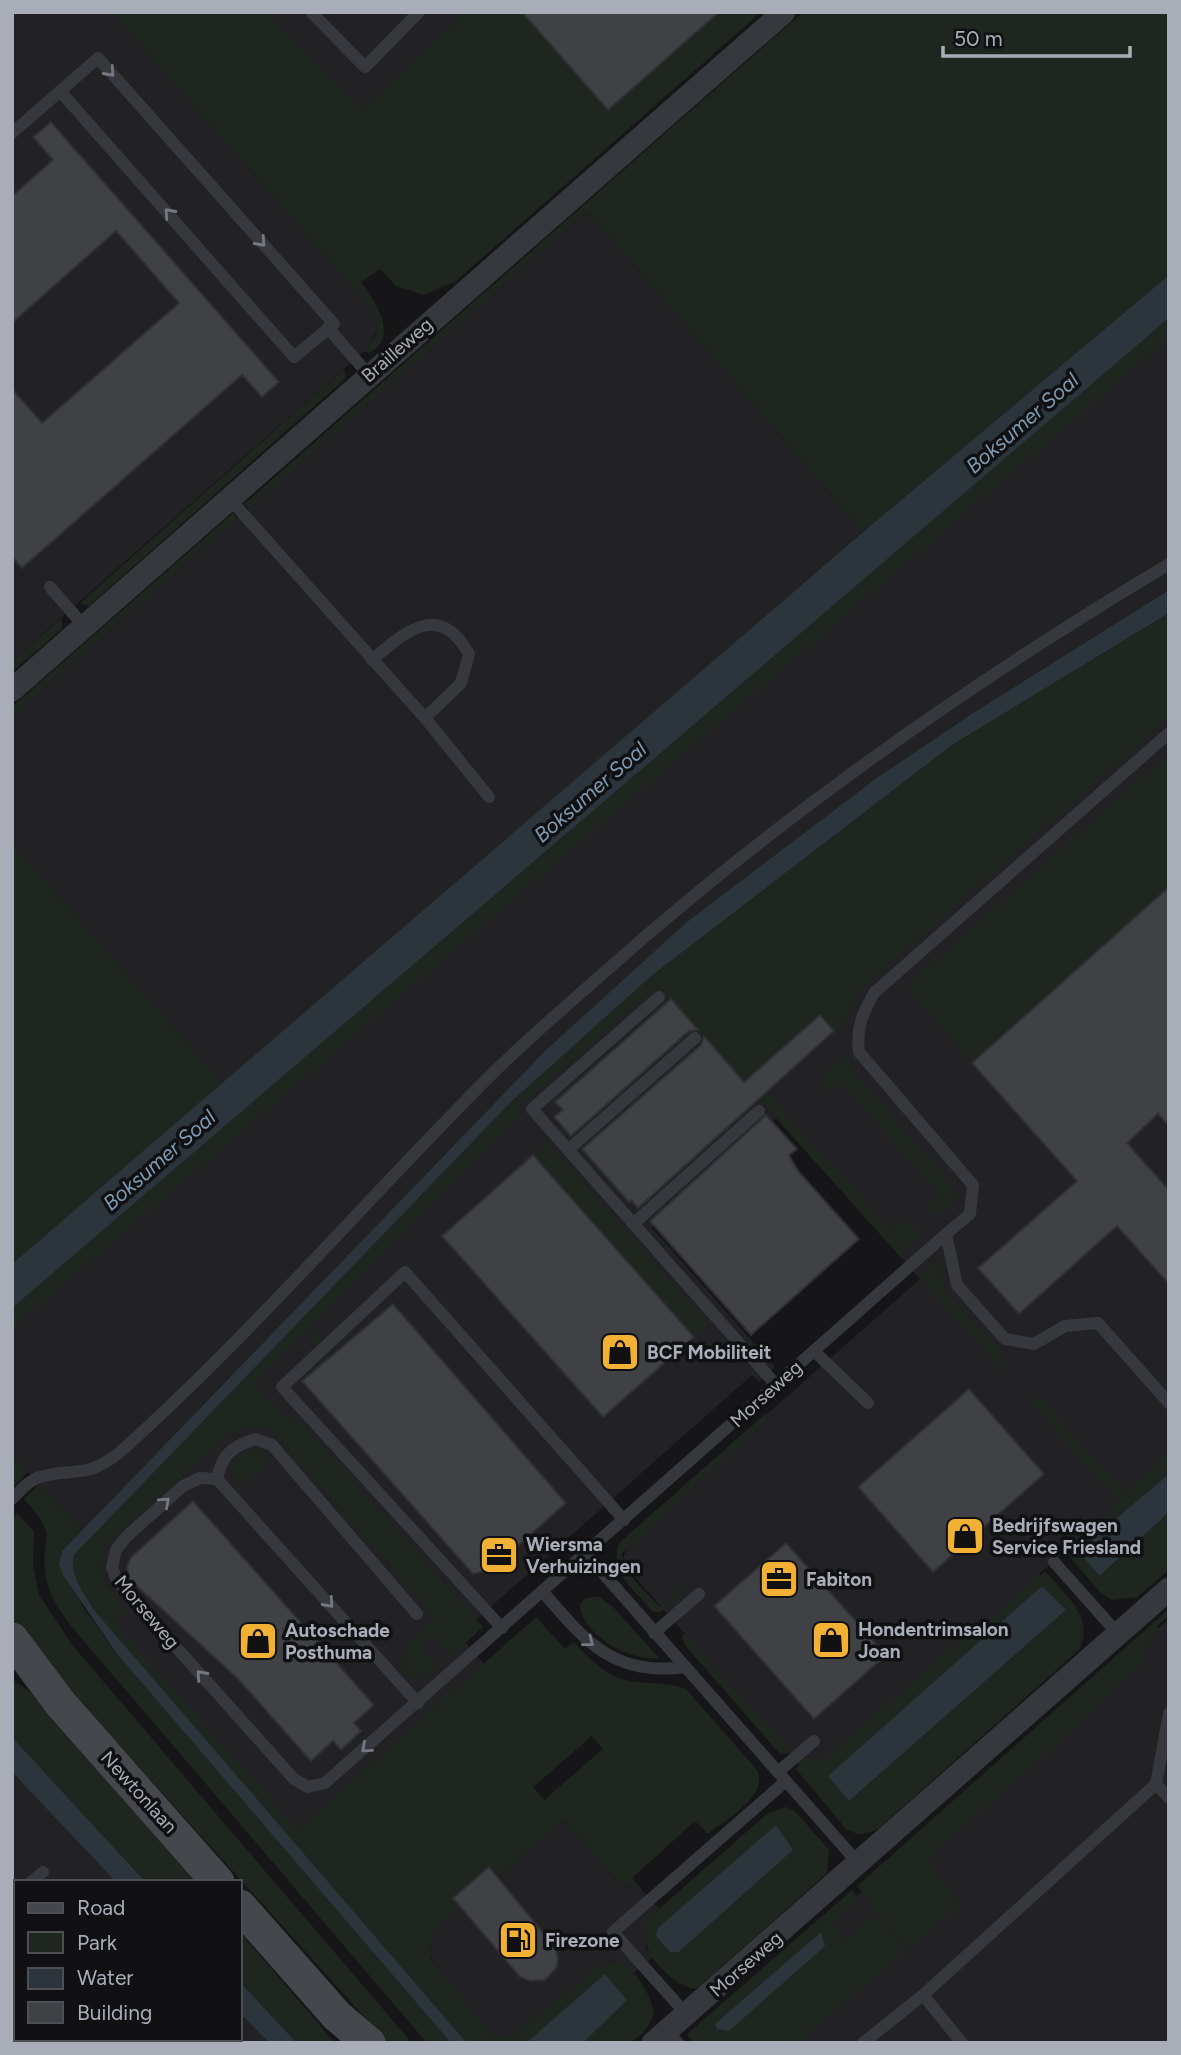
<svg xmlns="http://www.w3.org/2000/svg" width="1181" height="2055" font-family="Figtree,sans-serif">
  <rect width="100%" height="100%" fill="#161618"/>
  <g fill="#222225">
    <path d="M12,12H112L370,307L375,314L377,328L370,346L12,661Z"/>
    <path d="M265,12H466L362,110Z"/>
    <path d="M588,211L863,532L223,1084L12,843V716Z"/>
    <path d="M1169,318V590L973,713L878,777L687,923L547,1049L82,1530L12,1455V1308Z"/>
    <path d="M1169,613V1558L1066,1551L1040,1573V1588L817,1785L622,1562L627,1546L769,1419L766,1415L920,1279L776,1118L652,1228L775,1367L759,1382L752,1375L459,1635L484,1664L289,1839L129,1652L74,1555L511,1102L650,977Z"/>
    <path d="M1169,1619V2043H689L856,1896Z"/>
    <path d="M12,1772L116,1882H16V2039H240V2013L269,2043H12Z"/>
    <path d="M564,1820L619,1883L641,1889L659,1909L645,1921L646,1949L653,1957L633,1974L614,1961L599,1966L512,2037L497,2036L490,2033L437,1971L429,1953L431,1938L453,1898L489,1867L497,1877Z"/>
  </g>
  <g fill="#1e261f" fill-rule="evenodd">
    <path d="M112,12H265L362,110L466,12H761L456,281L424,295L396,286L380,269L361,282C374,301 401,336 369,353L364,351C378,339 381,322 370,307Z"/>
    <path d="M803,12H1169V275L863,532L588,211L249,509L244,504Z"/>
    <path d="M1169,318V338L12,1328V1308Z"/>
    <path d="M344,369L346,378L89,606L80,603Z"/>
    <path d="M233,513L237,519L12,716V707Z"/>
    <path d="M1169,613V717L860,989C851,1005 849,1022 836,1033L819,1015L751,1076L892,1231L906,1219L921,1234L900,1256L657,985L517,1108L521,1112L310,1327L322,1341L320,1343H316L305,1332L253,1385L280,1412L300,1422L483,1627L452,1655L433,1634L419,1646L438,1667L419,1679L406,1674L401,1662L405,1649L437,1618L273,1432L259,1426L232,1432L109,1542C93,1574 106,1585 127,1610L114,1622L298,1830L536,1617L565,1649L574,1642C586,1655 600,1670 616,1677C638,1686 664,1680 686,1689L757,1770C770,1795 725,1820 708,1834L695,1821L632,1878L641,1889L619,1883L564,1820L497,1877L488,1868L453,1898L461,1907C443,1922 424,1934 431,1960L490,2033L512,2037L599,1966L614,1961C635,1967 650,1992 654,2013C641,2051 617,2043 583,2043L627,2000L605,1975L526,2043H467L94,1610C85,1594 68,1574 74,1555L511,1102L650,977L952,745ZM592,1736L603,1749L544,1800L533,1787Z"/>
    <path d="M62,618V629L12,672V661Z"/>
    <path d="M1169,754V886L971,1062L907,986Z"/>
    <path d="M12,843L223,1084L12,1264Z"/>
    <path d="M845,1056L858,1077L955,1189L957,1198L936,1216L926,1208L941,1196L841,1082L827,1093L820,1084L823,1074Z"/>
    <path d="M546,1141L708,1324L695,1336L536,1156Z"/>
    <path d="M938,1259L944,1289L988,1341L1005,1353L1002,1357L1010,1367L1004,1372L919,1277Z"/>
    <path d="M1037,1395L1124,1492L1169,1455V1474L1079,1551L1101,1576L1169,1512V1570L1137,1597L1112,1600L1099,1591L1066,1552L1120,1503L1030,1401Z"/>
    <path d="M765,1414L769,1419L622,1553C622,1573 648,1593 660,1607L689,1582L692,1585L661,1612H653C635,1590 607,1572 620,1542Z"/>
    <path d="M250,1448L262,1451L270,1461L239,1486L232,1466L236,1458Z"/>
    <path d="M12,1455L28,1472L13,1487L12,1486Z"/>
    <path d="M39,1484L82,1530L62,1551L59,1564L85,1610L117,1654L451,2043H427L71,1626C60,1611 49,1596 46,1578C38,1533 63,1542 24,1499Z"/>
    <path d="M17,1513L34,1531L33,1565L39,1595L73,1646L412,2043H388L63,1683L12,1623V1517Z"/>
    <path d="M1045,1571C1065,1595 1096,1618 1079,1650L878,1829L861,1835L847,1830L796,1769L804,1757L822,1761L963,1639L967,1642ZM1042,1586L1065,1611L849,1801L972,1650Z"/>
    <path d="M598,1596L615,1609L659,1658C631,1662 581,1635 580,1604L584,1599Z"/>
    <path d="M1169,1609V1616L1157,1626L1158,1630L1142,1652L1147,1658L1044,1756L926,1859L960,1905L909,1949L857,1886Z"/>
    <path d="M682,1634L686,1635L792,1753L780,1754L684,1644Z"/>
    <path d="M12,1679L32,1694L197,1882H146L12,1737Z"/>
    <path d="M786,1807L795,1811L829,1850L827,1873L699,1987L693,1989C667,1981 637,1950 645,1921L768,1813ZM793,1850L679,1952H670Z"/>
    <path d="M852,1890L859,1900L831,1924L844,1940L876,1914L906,1951L797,2043H694L687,2034Z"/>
    <path d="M240,1932L335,2043H297L240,1982Z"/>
  </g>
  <g fill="#2c353c">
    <path d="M1169,275V318L12,1308V1264L863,532Z"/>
    <path d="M1169,590V613L952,745L650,977L511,1102L74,1555C68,1574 85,1594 94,1610L467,2043H451L117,1654L63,1575L59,1564L62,1551L547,1049L687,922L878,777L973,713Z"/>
    <path d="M1169,1474V1512L1100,1576L1078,1551Z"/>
    <path d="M1042,1586L1066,1610L849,1801L828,1776Z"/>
    <path d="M12,1737L129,1864L146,1882H116L12,1772Z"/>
    <path d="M776,1825L793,1850L679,1952H670L656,1936L658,1928Z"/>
    <path d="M821,1932L825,1946L729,2031L717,2029L715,2024Z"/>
    <path d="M605,1974L627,2000L583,2043H526Z"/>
    <path d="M240,1982L297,2043H269L240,2013Z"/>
  </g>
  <g fill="#404145" stroke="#303034" stroke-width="2">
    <path d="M522,12H719L608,110Z"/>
    <path d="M51,122L279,382L262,397L242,375L22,568L12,557V389L42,423L179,303L116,231L12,323V196L53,160L33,137Z"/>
    <path d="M1169,887V1126L1158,1114L1127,1143L1169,1190V1284L1117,1226L1019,1314L978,1268L1077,1181L972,1063Z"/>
    <path d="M671,999L698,1030L689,1031L571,1136L554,1117L563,1110L555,1102Z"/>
    <path d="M820,1015L834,1031L638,1208L631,1200L629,1202L582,1149L701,1045L704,1036L744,1082Z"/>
    <path d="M766,1115L797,1149L789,1155L798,1171L859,1239L751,1335L650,1221Z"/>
    <path d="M533,1155L694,1337L603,1417L442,1236Z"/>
    <path d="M393,1304L566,1503L492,1569L473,1574L302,1381Z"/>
    <path d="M969,1389L1044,1474L933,1572L858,1487Z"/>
    <path d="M193,1501L374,1705L354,1723L361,1731L341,1750L333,1741L311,1761L237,1678L129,1579L127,1566L131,1557Z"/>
    <path d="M786,1543L886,1655L814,1719L714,1606Z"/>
    <path d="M489,1867L555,1947L558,1957L557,1967L545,1980L530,1981L520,1977L453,1898Z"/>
  </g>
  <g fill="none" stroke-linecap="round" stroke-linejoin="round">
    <g stroke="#37383d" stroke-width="12">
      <path d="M311,12L365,67L419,12"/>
      <path d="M12,133L98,58L334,324L294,357L60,91"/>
      <path d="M328,328L369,375"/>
      <path d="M229,498L425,718L489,797"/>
      <path d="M50,587L84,626"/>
      <path d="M372,660C406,631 439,601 469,654L461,683L425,718"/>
      <path d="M1169,733L874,993C862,1015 856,1027 859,1052L973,1185L970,1214L946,1234L957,1285L1005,1339L1034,1344L1065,1326L1098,1323L1169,1403"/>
      <path d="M659,997L532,1109L776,1385"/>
      <path d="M568,1150L695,1038"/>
      <path d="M633,1224L759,1111"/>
      <path d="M814,1351L868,1403"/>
      <path d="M217,1479C222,1454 232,1447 255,1439L272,1445L417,1614"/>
      <path d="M12,1499C19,1492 28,1481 37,1478C72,1466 83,1481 119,1453C250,1336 364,1202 489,1077C526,1040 567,1005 607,970C780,816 970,683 1169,564"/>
      <path d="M586,1554L859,1864"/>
      <path d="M1054,1562L1118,1634"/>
      <path d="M543,1592C586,1642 614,1677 686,1667"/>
      <path d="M502,1628L282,1387L405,1272L624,1520"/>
      <path d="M654,1633L699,1594"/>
      <path d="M418,1703L217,1479L200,1478L183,1486L126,1537L116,1550L112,1567L117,1581L294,1779L308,1787L325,1783L946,1234"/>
      <path d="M778,1772L814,1741"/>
      <path d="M1156,1784L1169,1713"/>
      <path d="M31,1882L43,1872"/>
      <path d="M12,1899L16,1896"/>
      <path d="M687,2015L613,1932L786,1781"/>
      <path d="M668,2032L678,2043"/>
      <path d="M94,2039L97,2043"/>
      <path d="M56,2043L60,2039"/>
      <path d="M863,2043L923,1995"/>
      <path d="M962,2043L923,1995L1156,1784L1169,1798"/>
    </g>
    <g stroke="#37383d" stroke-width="23">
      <path d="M12,690L784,12"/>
      <path d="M653,2043L1169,1589"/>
    </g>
    <g stroke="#45474d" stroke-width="33">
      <path d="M12,1639L60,1703L218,1882"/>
      <path d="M240,1906L337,2016L369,2043"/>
    </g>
  </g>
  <defs><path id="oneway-chevron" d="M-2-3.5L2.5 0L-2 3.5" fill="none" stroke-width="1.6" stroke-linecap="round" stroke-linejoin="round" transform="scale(1.75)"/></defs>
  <g stroke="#757881">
    <use href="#oneway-chevron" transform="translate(110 72) rotate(48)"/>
    <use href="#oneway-chevron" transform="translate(169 213) rotate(-132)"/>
    <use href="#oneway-chevron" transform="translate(261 242) rotate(48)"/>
    <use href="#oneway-chevron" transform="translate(165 1502) rotate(-42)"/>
    <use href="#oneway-chevron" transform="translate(329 1603) rotate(48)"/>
    <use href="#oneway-chevron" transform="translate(589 1642) rotate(38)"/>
    <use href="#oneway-chevron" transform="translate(201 1675) rotate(-132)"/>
    <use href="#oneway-chevron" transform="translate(366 1748) rotate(139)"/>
  </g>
  <defs>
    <g id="shop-square" transform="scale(2.0125)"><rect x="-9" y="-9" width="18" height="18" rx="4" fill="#f2b134" stroke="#111113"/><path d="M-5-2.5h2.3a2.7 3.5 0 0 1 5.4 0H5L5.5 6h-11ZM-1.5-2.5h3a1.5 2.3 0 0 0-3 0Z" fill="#111"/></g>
    <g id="office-square" transform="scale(2.0125)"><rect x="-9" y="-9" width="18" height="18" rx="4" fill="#f2b134" stroke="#111113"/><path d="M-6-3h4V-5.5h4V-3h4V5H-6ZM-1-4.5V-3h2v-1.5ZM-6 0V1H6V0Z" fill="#111"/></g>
    <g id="fuel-square" transform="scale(2.0125)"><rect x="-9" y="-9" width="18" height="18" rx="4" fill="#f2b134" stroke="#111113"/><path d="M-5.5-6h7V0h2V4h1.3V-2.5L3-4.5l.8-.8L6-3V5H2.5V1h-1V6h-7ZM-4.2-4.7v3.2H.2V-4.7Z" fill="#111"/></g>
  </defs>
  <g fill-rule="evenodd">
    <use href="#shop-square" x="620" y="1352"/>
    <use href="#shop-square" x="965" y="1536"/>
    <use href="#office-square" x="499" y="1555"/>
    <use href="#office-square" x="779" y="1579"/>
    <use href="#shop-square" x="831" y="1640"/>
    <use href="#shop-square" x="258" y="1641"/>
    <use href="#fuel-square" x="518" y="1940"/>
  </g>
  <g text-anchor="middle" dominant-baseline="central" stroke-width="7" stroke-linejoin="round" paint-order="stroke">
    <g font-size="19" fill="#a8adb8" stroke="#111113">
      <text transform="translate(397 350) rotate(-41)">Brailleweg</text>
      <text transform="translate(766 1394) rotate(-42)">Morseweg</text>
      <text transform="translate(147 1612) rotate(50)">Morseweg</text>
      <text transform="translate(139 1792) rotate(48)">Newtonlaan</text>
      <text transform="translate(746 1964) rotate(-41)">Morseweg</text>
    </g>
    <g font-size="19" font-weight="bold" fill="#a8adb8" stroke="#111113" text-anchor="start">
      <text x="647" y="1352">BCF Mobiliteit</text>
      <text x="992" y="1525">Bedrijfswagen<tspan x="992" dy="22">Service Friesland</tspan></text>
      <text x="526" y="1544">Wiersma<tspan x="526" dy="22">Verhuizingen</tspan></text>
      <text x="806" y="1579">Fabiton</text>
      <text x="858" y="1629">Hondentrimsalon<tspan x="858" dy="22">Joan</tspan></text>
      <text x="285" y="1630">Autoschade<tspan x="285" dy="22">Posthuma</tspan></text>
      <text x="545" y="1940">Firezone</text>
    </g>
    <g font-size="21" font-style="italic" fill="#7f9bb3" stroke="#111113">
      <text transform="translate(1022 423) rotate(-41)">Boksumer Soal</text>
      <text transform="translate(590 792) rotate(-41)">Boksumer Soal</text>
      <text transform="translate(159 1160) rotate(-41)">Boksumer Soal</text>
    </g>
  </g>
  <rect width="1181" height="2055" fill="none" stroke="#a8adb8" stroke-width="28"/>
  <rect x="14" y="1880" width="228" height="161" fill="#111113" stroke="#4d4f55" stroke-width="2"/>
  <rect x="28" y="1903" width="35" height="10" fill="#45474d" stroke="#4d4f55" stroke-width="2"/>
  <text x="77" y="1915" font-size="21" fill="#a8adb8">Road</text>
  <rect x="28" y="1932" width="35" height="21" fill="#1e261f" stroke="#4d4f55" stroke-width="2"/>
  <text x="77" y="1950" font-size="21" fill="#a8adb8">Park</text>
  <rect x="28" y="1968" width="35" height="21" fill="#2c353c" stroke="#4d4f55" stroke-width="2"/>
  <text x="77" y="1985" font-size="21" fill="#a8adb8">Water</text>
  <rect x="28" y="2002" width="35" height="21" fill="#404145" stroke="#4d4f55" stroke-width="2"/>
  <text x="77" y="2020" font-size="21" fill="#a8adb8">Building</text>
  <path d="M943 46v10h187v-10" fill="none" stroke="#a8adb8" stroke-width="3.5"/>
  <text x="954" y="46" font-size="21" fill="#a8adb8" stroke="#111113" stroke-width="5" paint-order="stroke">50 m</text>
</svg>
